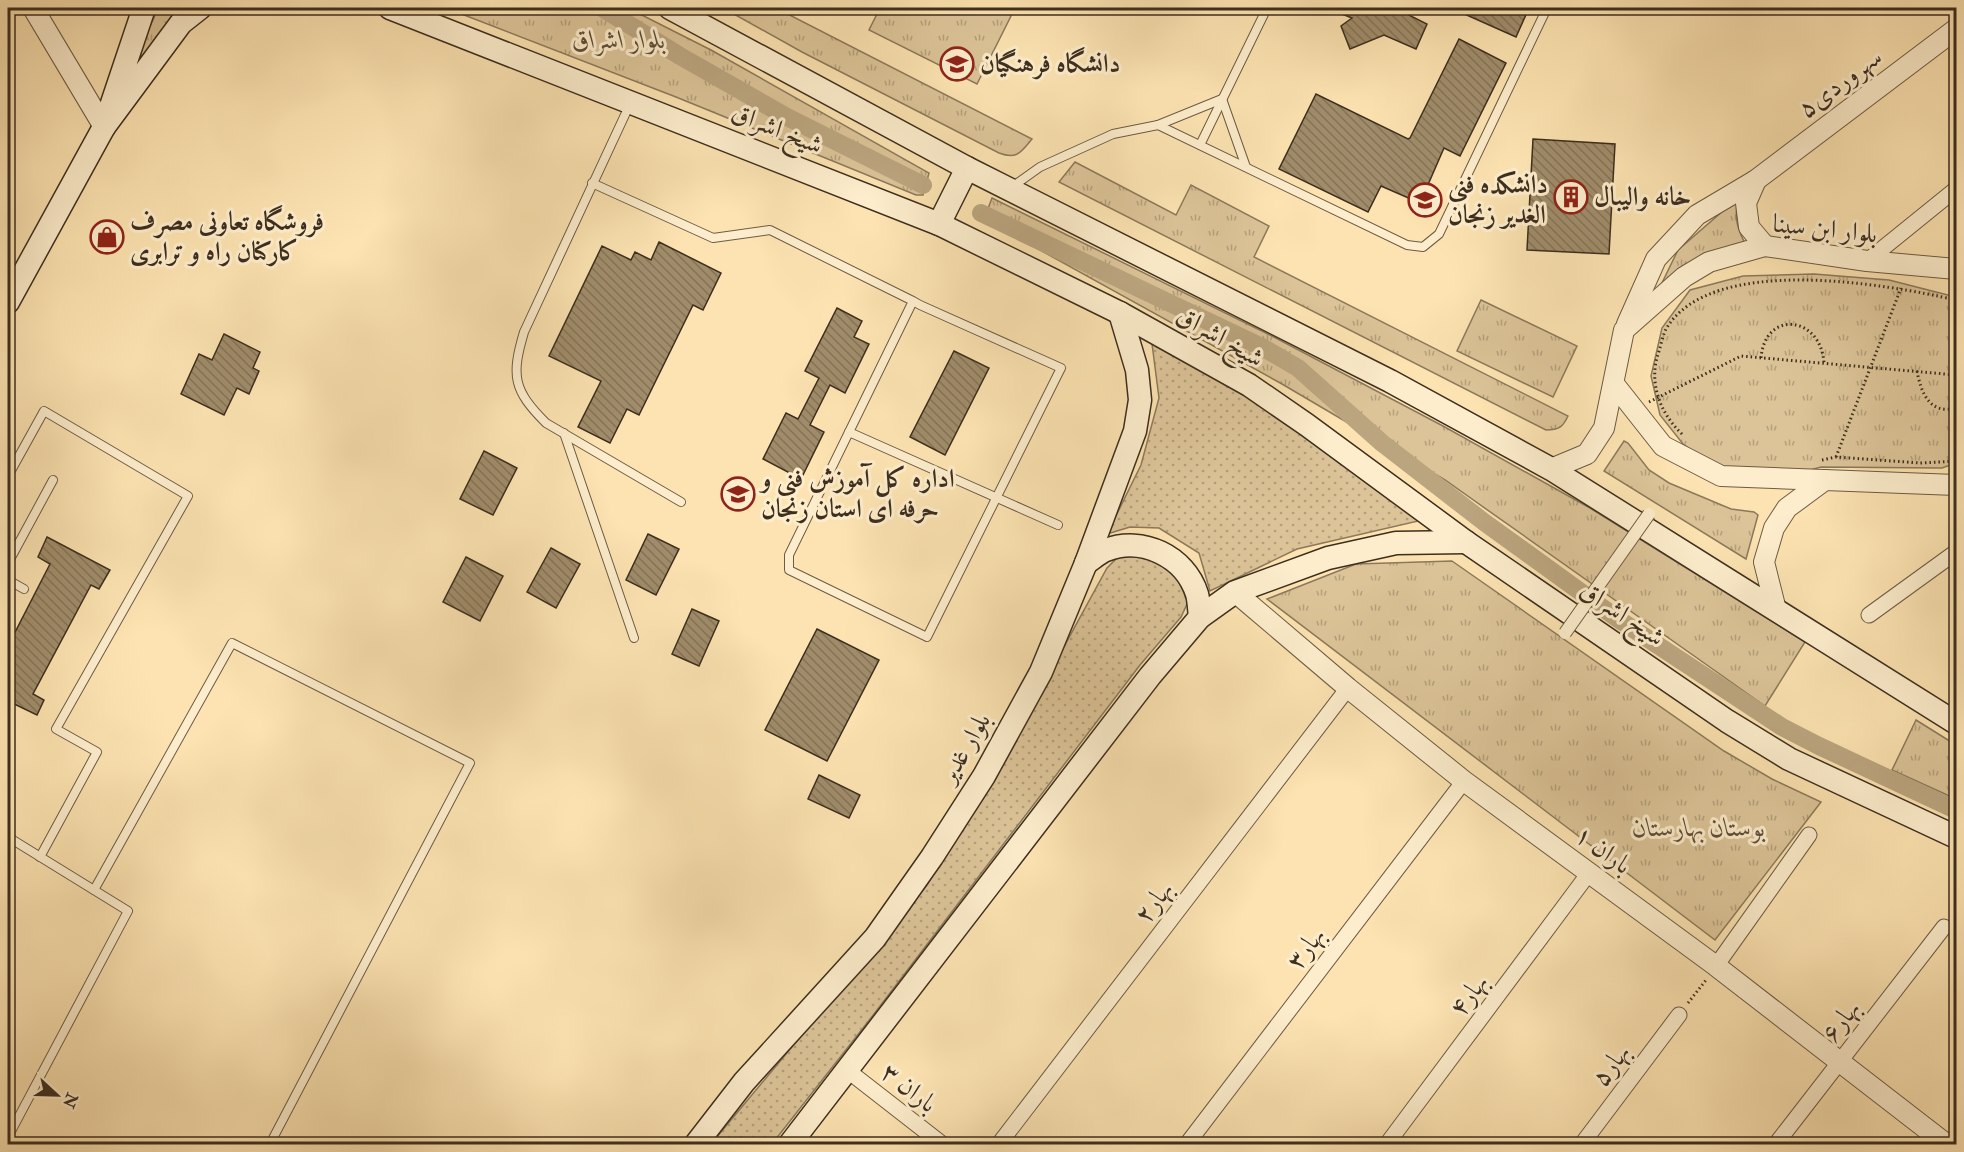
<svg xmlns="http://www.w3.org/2000/svg" width="1964" height="1152" font-family="'IM FELL Double Pica',Amiri,serif">
  <defs>
    <pattern id="grass-tufts" width="24" height="20" patternUnits="userSpaceOnUse" patternTransform="scale(1.5)"><rect width="24" height="20" fill="#dcc498"/><path d="M3 7l-1-3M5 7V3M7 7l1-3M15 17l-1-3M17 17v-4M19 17l1-3" fill="none" stroke="#b4a07b"/></pattern>
    <pattern id="garden-dots" width="8" height="8" patternUnits="userSpaceOnUse" patternTransform="scale(1.5)"><rect width="8" height="8" fill="#dcc498"/><path d="M2 2h.1M6 6h.1" fill="none" stroke="#b4a07b" stroke-width="1.8" stroke-linecap="round"/></pattern>
    <pattern id="building-back-hatch" width="6" height="6" patternUnits="userSpaceOnUse" patternTransform="scale(1.5)"><rect width="6" height="6" fill="#a08c6a"/><path d="M-1 5l2 2M0 0l6 6M5-1l2 2" fill="none" stroke="#847357"/></pattern>
  </defs>
  <rect width="100%" height="100%" fill="#fce3b1"/>
  <filter id="stains"><feTurbulence type="fractalNoise" baseFrequency=".00333" numOctaves="4"/><feColorMatrix values="0 0 0 0 .2 0 0 0 0 .09 0 0 0 0 .02 0 0 0 .5 -.17"/></filter>
  <radialGradient id="worn" r=".72"><stop offset=".6" stop-color="#630" stop-opacity="0"/><stop offset="1" stop-color="#630" stop-opacity=".3"/></radialGradient>
  <g fill="url(#grass-tufts)" stroke="#8c795b" stroke-width="1.5">
    <path d="M157,8H179L131,74L128,69L154,18Z"/>
    <path d="M446,8H628L711,50L929,173L923,195H916L676,97Z"/>
    <path d="M723,8H776L1032,139C1021,152 1017,160 999,153L802,52Z"/>
    <path d="M880,8H1015L977,84L869,30Z"/>
    <path d="M1075,162L1176,215L1191,185L1269,226L1254,257L1568,416C1563,427 1559,430 1546,430L1059,182Z"/>
    <path d="M992,198L1272,336L1443,426L1590,508L1805,642L1765,706L1445,480L1282,384L984,219Z"/>
    <path d="M1738,198C1734,217 1737,229 1746,245L1659,289L1678,250Z"/>
    <path d="M1814,274L1889,280L1956,297V463L1942,468L1821,467L1796,474L1736,473L1708,462L1683,444L1660,415L1651,376L1662,328L1690,290L1743,276Z"/>
    <path d="M1481,300L1577,346L1553,397L1457,351Z"/>
    <path d="M1624,441L1628,443L1649,470L1669,483L1731,509L1754,512L1758,515L1746,559L1604,471Z"/>
    <path d="M1452,561L1724,751L1772,779L1821,802L1715,940L1267,599L1356,564Z"/>
    <path d="M1916,720L1956,745V799L1892,770Z"/>
  </g>
  <g fill="url(#garden-dots)" stroke="#8c795b" stroke-width="1.5">
    <path d="M1151,336L1247,394L1427,519L1297,549L1210,591L1199,553L1159,528L1130,527L1107,534L1141,465L1159,398Z"/>
    <path d="M1135,552L1159,557L1177,578L1188,602L1181,617L1140,665L874,1014L772,1144H711L927,885L1012,742L1107,568L1117,558Z"/>
  </g>
  <g fill="none" stroke-linecap="round" stroke-linejoin="round">
    <g stroke="#bba57f" stroke-width="18">
      <path d="M602,8L680,56L787,117L923,185"/>
      <path d="M981,213L1262,347L1298,368L1382,443L1484,522L1618,619L1782,727L1819,746L1956,810"/>
    </g>
  </g>
  <g fill="url(#building-back-hatch)" stroke="#3d2e1e" stroke-width="1.5">
    <path d="M1327,8H1395L1427,24L1416,49L1384,35L1350,49L1341,26L1352,18Z"/>
    <path d="M1451,8H1529L1516,37Z"/>
    <path d="M1459,39L1506,63L1460,156L1444,148L1420,203L1381,186L1368,212L1279,169L1316,94L1408,139L1410,138Z"/>
    <path d="M1533,139L1615,144L1609,254L1527,250Z"/>
    <path d="M659,242L721,273L703,310L693,305L639,415L627,409L610,443L578,427L601,381L549,356L602,246L631,260L635,252L651,260Z"/>
    <path d="M837,308L862,321L854,337L869,344L845,393L830,385L810,425L824,432L801,479L763,459L786,413L798,419L819,378L805,371Z"/>
    <path d="M224,334L260,352L253,368L259,371L249,394L237,388L224,415L181,394L199,354L212,360Z"/>
    <path d="M954,351L989,368L945,455L910,437Z"/>
    <path d="M484,451L517,468L493,515L460,499Z"/>
    <path d="M648,534L679,549L656,595L626,580Z"/>
    <path d="M47,537L110,570L99,589L91,585L33,694L44,700L37,715L8,701V646L50,564L38,557Z"/>
    <path d="M551,548L580,564L556,608L527,592Z"/>
    <path d="M466,557L503,576L480,621L443,602Z"/>
    <path d="M692,609L719,621L699,666L672,654Z"/>
    <path d="M817,629L879,660L827,761L765,730Z"/>
    <path d="M819,775L860,795L849,818L808,799Z"/>
  </g>
  <g fill="none" stroke-linecap="round" stroke-linejoin="round">
    <g stroke="#6d5b43" stroke-width="10">
      <g id="service">
        <path d="M630,104L524,332C511,376 513,390 546,423L681,502"/>
        <path d="M1158,125L1222,99L1246,167"/>
        <path d="M1200,145L1267,8"/>
        <path d="M592,183L713,238L770,230L913,301L920,305L1061,368L927,637L789,570V555L913,301"/>
        <path d="M1012,187L1040,167L1113,134L1158,125L1407,245L1423,247L1439,234L1547,8"/>
        <path d="M849,432L1058,525"/>
        <path d="M564,433L634,638"/>
        <path d="M8,476L44,411L188,496L56,729L97,752L40,857"/>
        <path d="M8,563L53,480"/>
        <path d="M8,580L24,589"/>
        <path d="M8,837L128,911L8,1137"/>
        <path d="M94,890L232,643L470,763L270,1144"/>
      </g>
    </g>
    <g stroke="#6d5b43" stroke-width="17">
      <g id="minor">
        <path d="M1867,261L1956,189"/>
        <path d="M1869,615L1956,552"/>
        <path d="M1716,966L1809,835"/>
        <path d="M847,1070L942,1144"/>
        <path d="M999,1144L1348,688"/>
        <path d="M1187,1144L1464,781"/>
        <path d="M1387,1144L1589,873"/>
        <path d="M1582,1144L1679,1015"/>
        <path d="M1776,1144L1944,927"/>
      </g>
    </g>
    <g stroke="#6d5b43" stroke-width="22">
      <g id="tertiary">
        <path d="M33,8L104,127"/>
        <path d="M1756,180L1746,203L1749,227L1765,246"/>
        <path d="M1627,324L1656,259L1697,215L1756,180L1956,29"/>
        <path d="M1614,384L1663,446L1721,476L1956,485"/>
        <path d="M1551,469L1587,454L1604,428L1624,330L1684,277L1709,262L1765,246L1867,261L1956,269"/>
        <path d="M1235,592L1348,688L1464,781L1716,966L1946,1144"/>
        <path d="M1776,610L1764,562L1774,528L1787,508L1825,480"/>
      </g>
    </g>
    <g stroke="#3d2e1e" stroke-width="25">
      <g id="secondary">
        <path d="M144,8L104,127L181,23L200,8"/>
        <path d="M390,8L939,224L1120,313L1249,385L1307,425L1466,542L1727,721L1789,759L1956,837"/>
        <path d="M670,8L967,168L1390,381L1551,469L1956,723"/>
        <path d="M939,224L967,168"/>
        <path d="M8,302L104,127"/>
        <path d="M1086,563C1092,559 1099,553 1106,550C1142,536 1185,556 1197,594C1199,601 1199,610 1200,617"/>
        <path d="M696,1144L744,1082L875,938L932,857L984,776L1041,672L1086,563L1135,431L1140,400L1137,370L1120,313"/>
        <path d="M790,1144L1150,676L1200,617L1235,592L1328,558L1396,543L1466,542"/>
      </g>
    </g>
    <g stroke="#3d2e1e" stroke-width="3" stroke-dasharray="1.5 3" stroke-linecap="butt">
      <path d="M1761,358C1765,309 1821,316 1824,363"/>
      <path d="M1917,371C1921,393 1930,415 1956,408"/>
      <path d="M1649,402L1741,356L1956,375"/>
      <path d="M1682,434C1659,412 1648,381 1659,351C1661,344 1663,335 1666,329C1711,253 1885,284 1956,300"/>
      <path d="M1836,457L1901,288"/>
      <path d="M1822,460L1836,457L1920,463L1956,461"/>
      <path d="M1688,1003L1706,980"/>
    </g>
    <use href="#service" stroke="#fdedcc" stroke-width="8"/>
    <use href="#minor" stroke="#fdedcc" stroke-width="15"/>
    <use href="#tertiary" stroke="#fdedcc" stroke-width="20"/>
    <use href="#secondary" stroke="#fdedcc" stroke-width="22"/>
    <g stroke="#6d5b43" stroke-width="14" stroke-linecap="butt">
      <path id="pedestrian-bridge" d="M1565,633L1649,514"/>
    </g>
    <use href="#pedestrian-bridge" stroke="#fdedcc" stroke-width="12"/>
  </g>
  <defs>
    <g id="university-ring" transform="scale(1.725)"><circle r="9.5" fill="#fdedcc" stroke="#8f2418" stroke-width="1.5"/><path d="M0-5L7-2L0 1L-7-2ZM-4 1L0 2.5L4 1V4Q0 6-4 4Z" fill="#8f2418"/></g>
    <g id="building-ring" transform="scale(1.725)"><circle r="9.5" fill="#fdedcc" stroke="#8f2418" stroke-width="1.5"/><path d="M-4-6H4V6H1V3H-1V6H-4ZM-2.5-4.3h1.7v1.8h-1.7ZM.8-4.3h1.7v1.8H.8ZM-2.5-1h1.7V.8h-1.7ZM.8-1h1.7V.8H.8Z" fill="#8f2418"/></g>
    <g id="shop-ring" transform="scale(1.725)"><circle r="9.5" fill="#fdedcc" stroke="#8f2418" stroke-width="1.5"/><path d="M-5-2.5h2.3a2.7 3.5 0 0 1 5.4 0H5L5.5 6h-11ZM-1.5-2.5h3a1.5 2.3 0 0 0-3 0Z" fill="#8f2418"/></g>
  </defs>
  <g fill-rule="evenodd">
    <use href="#university-ring" x="957" y="64"/>
    <use href="#building-ring" x="1571" y="197"/>
    <use href="#university-ring" x="1425" y="200"/>
    <use href="#shop-ring" x="107" y="237"/>
    <use href="#university-ring" x="738" y="494"/>
  </g>
  <g text-anchor="middle" dominant-baseline="central" stroke-width="6" stroke-linejoin="round" paint-order="stroke">
    <g font-size="26" font-style="italic" fill="#5d4c36" stroke="#fdedcc">
      <text x="619" y="40">بلوار اشراق</text>
      <text x="1699" y="828">بوستان بهارستان</text>
    </g>
    <g font-size="26" font-weight="bold" fill="#3d2e1e" stroke="#fdedcc" text-anchor="start">
      <text x="980" y="64">دانشگاه فرهنگیان</text>
      <text x="1448" y="185">دانشکده فنی<tspan x="1448" dy="30">الغدیر زنجان</tspan></text>
      <text x="1594" y="197">خانه والیبال</text>
      <text x="130" y="222">فروشگاه تعاونی مصرف<tspan x="130" dy="30">کارکنان راه و ترابری</tspan></text>
      <text x="761" y="479">اداره کل آموزش فنی و<tspan x="761" dy="30">حرفه ای استان زنجان</tspan></text>
    </g>
    <g font-size="26" fill="#3d2e1e" stroke="#fdedcc">
      <text transform="translate(1840 83) rotate(-37)">سهروردی۵</text>
      <text transform="translate(777 129) rotate(22)">شیخ اشراق</text>
      <text transform="translate(1825 229) rotate(6)">بلوار ابن سینا</text>
      <text transform="translate(1220 337) rotate(30)">شیخ اشراق</text>
      <text transform="translate(1622 614) rotate(34)">شیخ اشراق</text>
      <text transform="translate(965 748) rotate(-60)">بلوار غدیر</text>
      <text transform="translate(1603 850) rotate(36)">باران ۱</text>
      <text transform="translate(1154 902) rotate(-53)">بهار۲</text>
      <text transform="translate(1306 948) rotate(-53)">بهار۳</text>
      <text transform="translate(1469 995) rotate(-53)">بهار۴</text>
      <text transform="translate(1841 1021) rotate(-52)">بهار۶</text>
      <text transform="translate(1611 1065) rotate(-53)">بهار۵</text>
      <text transform="translate(909 1088) rotate(38)">باران ۳</text>
    </g>
  </g>
  <rect width="1964" height="1152" fill="none" stroke="#fce3b1" stroke-width="30"/>
  <rect x="9" y="9" width="1946" height="1134" fill="none" stroke="#3d2e1e" stroke-width="3"/>
  <rect x="15" y="15" width="1934" height="1122" fill="none" stroke="#3d2e1e" stroke-width="1.5"/>
  <g transform="translate(57 1095) rotate(112)" stroke="#fdedcc" stroke-width="4.5" paint-order="stroke">
  <path d="M0-4.5L10 22L0 15L-10 22Z" fill="#3d2e1e"/>
  <text y="-9" font-size="16" font-weight="bold" text-anchor="middle" fill="#3d2e1e">N</text>
  </g>
  <rect width="100%" height="100%" filter="url(#stains)"/>
  <rect width="100%" height="100%" fill="url(#worn)"/>
</svg>
